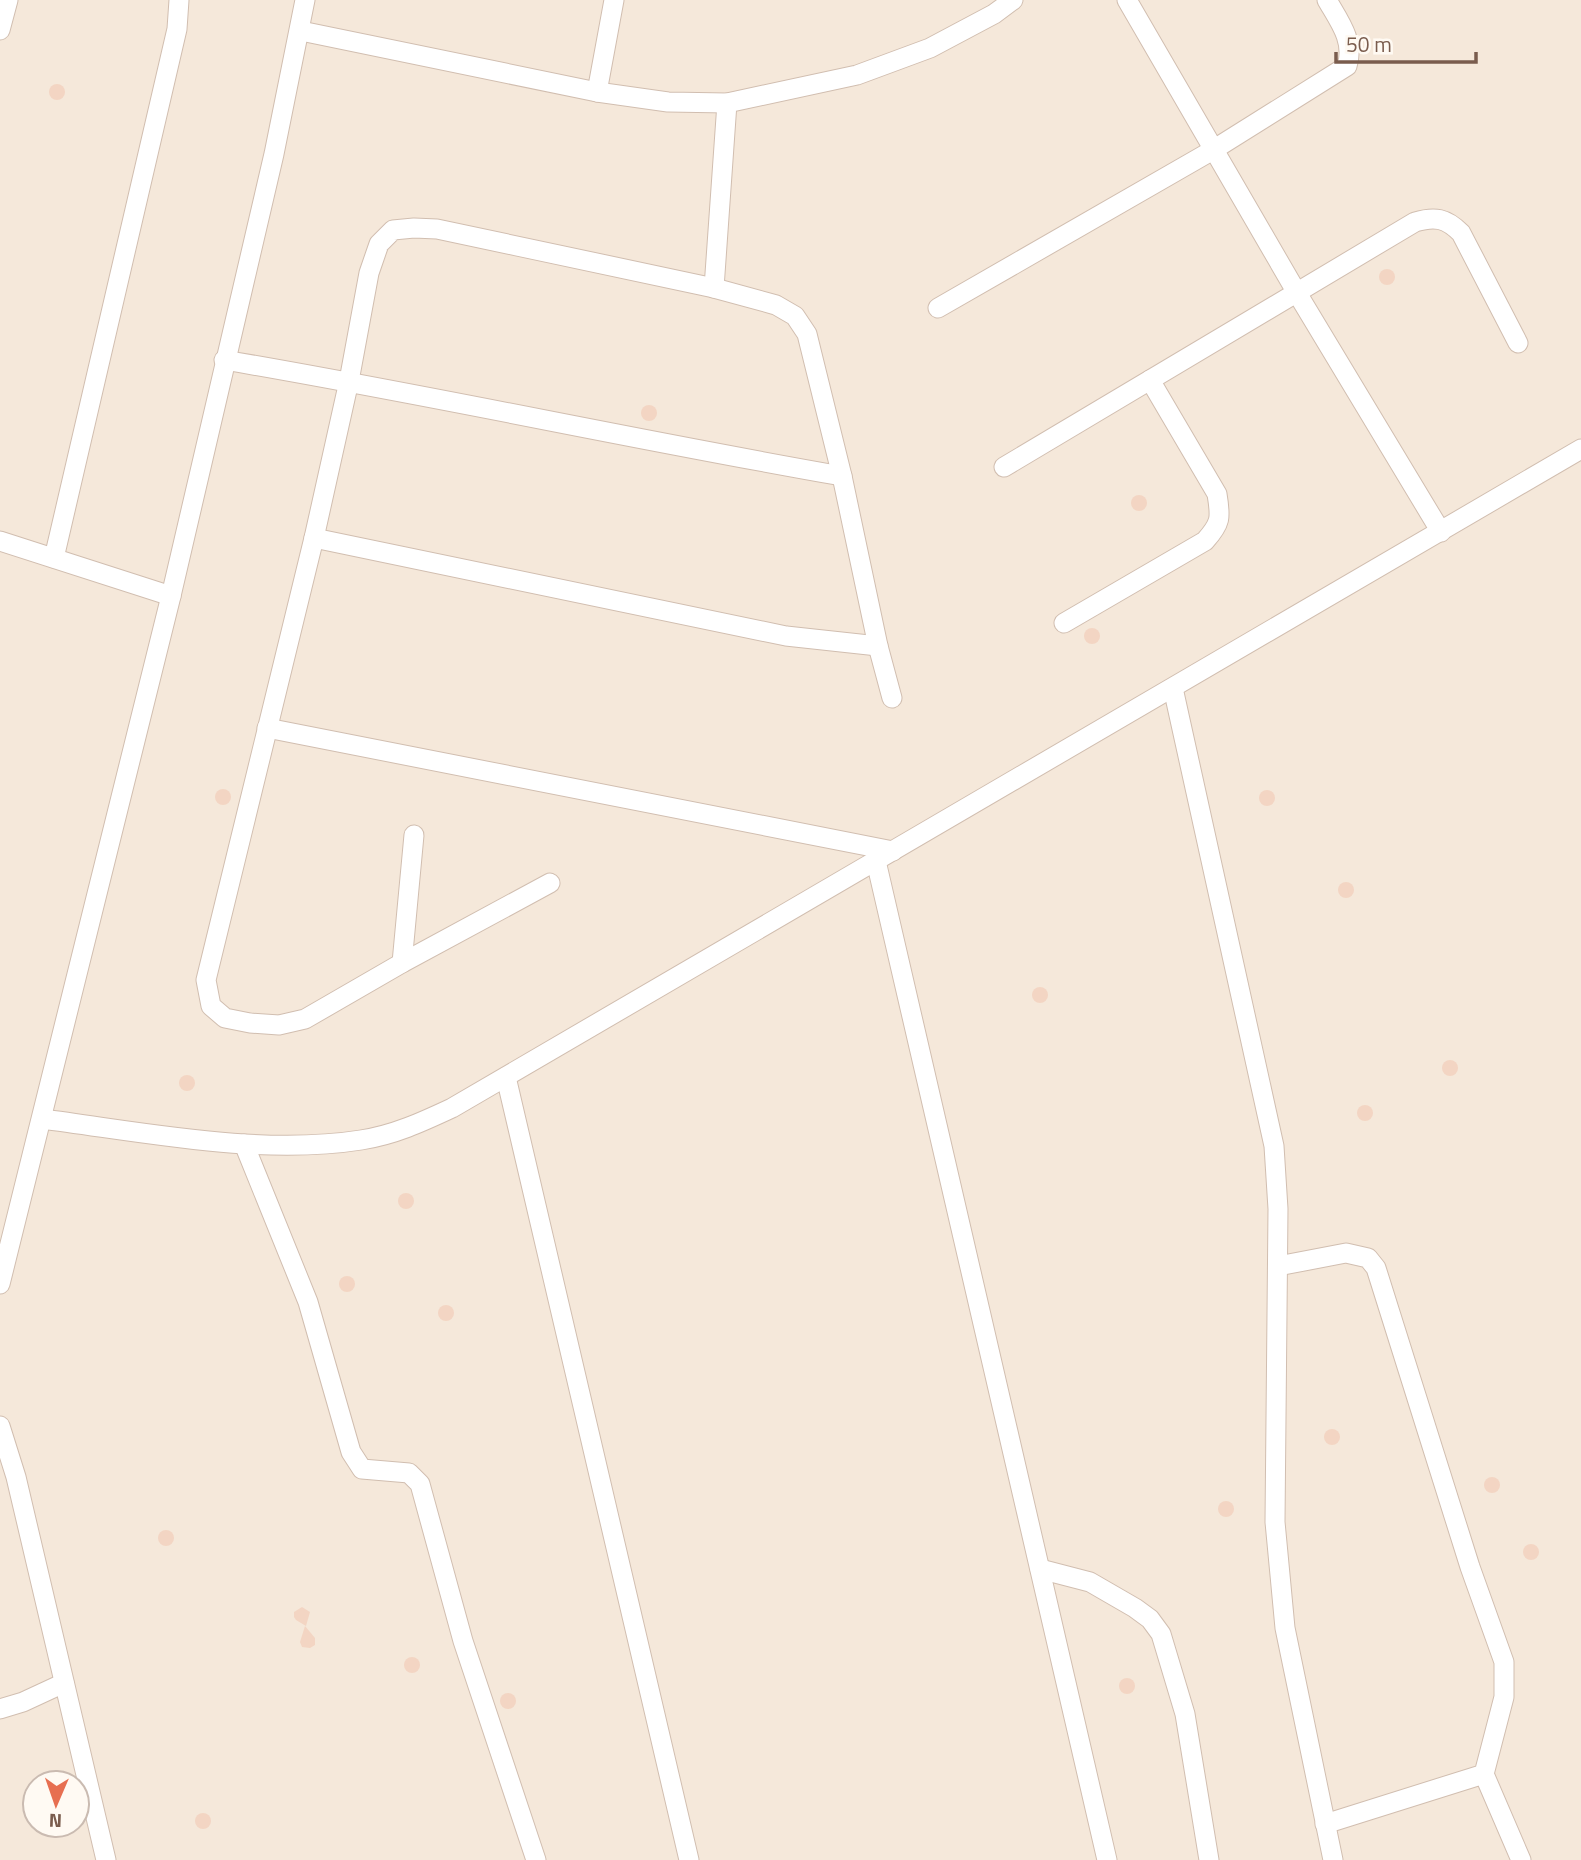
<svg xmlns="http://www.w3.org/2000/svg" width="1581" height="1860" font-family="'Titillium Web',sans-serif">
  <rect width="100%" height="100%" fill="#fdf6ec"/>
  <path fill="#f5e8da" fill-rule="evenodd" d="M0,0H1581V1860H0ZM35,1783H77V1825H35Z"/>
  <g fill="#f3d5c3">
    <circle cx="57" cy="92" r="8"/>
    <circle cx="1387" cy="277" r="8"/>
    <circle cx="649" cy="413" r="8"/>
    <circle cx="1139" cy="503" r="8"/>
    <circle cx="1092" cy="636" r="8"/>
    <circle cx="223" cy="797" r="8"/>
    <circle cx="1267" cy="798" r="8"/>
    <circle cx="1346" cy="890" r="8"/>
    <circle cx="1040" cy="995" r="8"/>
    <circle cx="1450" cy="1068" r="8"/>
    <circle cx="187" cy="1083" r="8"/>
    <circle cx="1365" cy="1113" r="8"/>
    <circle cx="406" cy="1201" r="8"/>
    <circle cx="347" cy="1284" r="8"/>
    <circle cx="446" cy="1313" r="8"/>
    <circle cx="1332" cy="1437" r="8"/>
    <circle cx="1492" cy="1485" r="8"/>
    <circle cx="1226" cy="1509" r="8"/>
    <circle cx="166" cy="1538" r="8"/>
    <circle cx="1531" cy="1552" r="8"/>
    <path d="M302,1607L310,1612L306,1626L296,1620L294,1617V1612Z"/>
    <path d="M305,1626L315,1638V1645L310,1648L302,1647L300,1642Z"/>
    <circle cx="412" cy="1665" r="8"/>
    <circle cx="1127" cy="1686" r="8"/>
    <circle cx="508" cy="1701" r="8"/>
    <circle cx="203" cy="1821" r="8"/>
  </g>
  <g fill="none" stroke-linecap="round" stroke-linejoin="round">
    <g stroke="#d1beb0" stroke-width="21">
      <g id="street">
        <path d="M1127,0L1297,293L1441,532"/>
        <path d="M0,30L8,0"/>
        <path d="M301,31L597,92L668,102L727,103L857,75L930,48L994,14L1013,0"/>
        <path d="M597,92L614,0"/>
        <path d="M714,288L727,103"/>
        <path d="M938,308L1213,150L1347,66C1355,41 1339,21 1327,0"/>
        <path d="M224,360C431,395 635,440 842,476"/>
        <path d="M1004,467L1415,222C1435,216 1446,218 1461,233L1518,343"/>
        <path d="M314,538L786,636L878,646"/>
        <path d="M0,541L171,596"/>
        <path d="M54,558L177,29L179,0"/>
        <path d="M1064,623L1205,541C1221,523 1221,518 1217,494L1150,380"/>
        <path d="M1173,688L1274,1146L1278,1209L1275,1522L1285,1628L1333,1860"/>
        <path d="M267,728L893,851"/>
        <path d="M876,861L1107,1860"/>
        <path d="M550,883L402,963L305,1019L279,1025L250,1023L225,1018L211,1006L206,980L314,538L349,381L369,273L379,244L393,230L414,228L437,229L714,288L776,305L795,316L807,334L842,476L878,646L892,698"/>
        <path d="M402,963L414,835"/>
        <path d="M506,1077L689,1860"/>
        <path d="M42,1119C144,1132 260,1156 361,1140C394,1135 422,1122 452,1108L1581,449"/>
        <path d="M244,1144L308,1302L351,1452L362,1469L409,1473L420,1484L463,1641L536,1860"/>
        <path d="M1278,1266L1346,1253L1368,1258L1376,1268L1470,1567L1504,1662V1697L1484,1774L1325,1824"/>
        <path d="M0,1284L171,596L274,154L305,0"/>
        <path d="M0,1426L16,1477L106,1860"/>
        <path d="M1040,1569L1090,1582L1135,1608L1150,1619L1161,1634L1185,1714L1209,1860"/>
        <path d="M0,1709L23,1702L64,1683"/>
        <path d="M1484,1774L1521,1860"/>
      </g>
    </g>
    <use href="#street" stroke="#fff" stroke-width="19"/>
  </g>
  <g transform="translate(56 1804) rotate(182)"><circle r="33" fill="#fffaf3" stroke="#cabbb1" stroke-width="2"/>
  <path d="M0-5L12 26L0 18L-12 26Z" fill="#e76f51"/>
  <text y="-10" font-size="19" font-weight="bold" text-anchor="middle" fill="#7a5c4d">N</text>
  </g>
  <path d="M1336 52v10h140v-10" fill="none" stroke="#7a5c4d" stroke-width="3.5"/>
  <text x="1346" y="52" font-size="21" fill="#7a5c4d" stroke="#fffaf3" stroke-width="5" paint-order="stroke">50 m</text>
</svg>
